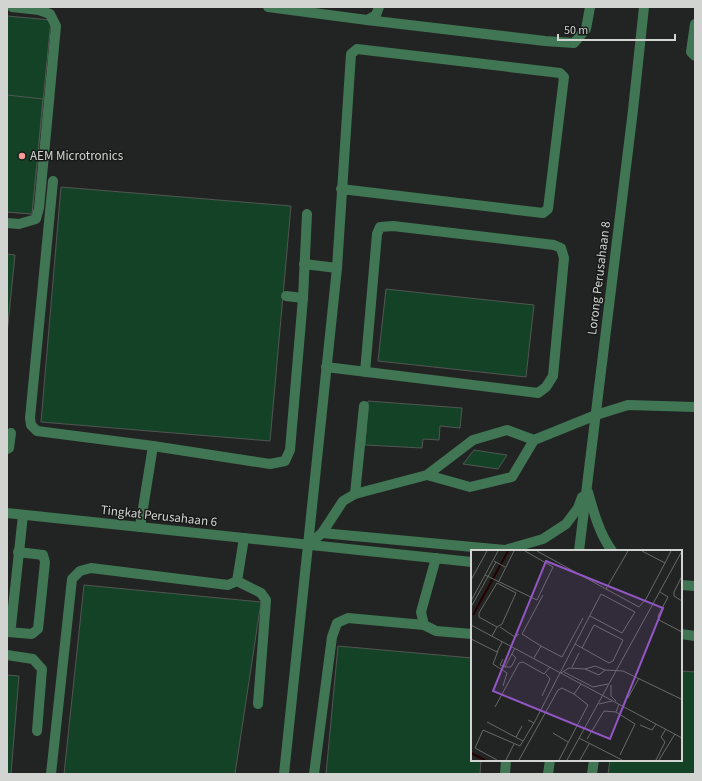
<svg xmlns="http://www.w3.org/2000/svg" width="702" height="781" font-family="'Source Sans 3',sans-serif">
  <rect width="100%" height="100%" fill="#212422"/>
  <g fill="#144227" stroke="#525653">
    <path d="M7,16L51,20L32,214L7,212Z"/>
    <path d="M7,95L43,99L32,214L7,212Z"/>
    <path d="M61,187L291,206L270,441L41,422Z"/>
    <path d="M7,254L15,255L7,334Z"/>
    <path d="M386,289L534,305L526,377L378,361Z"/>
    <path d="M368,401L462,408L460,428L440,426L439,440L423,439L422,448L365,445Z"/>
    <path d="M474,450L507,455L498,469L463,464Z"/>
    <path d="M84,585L261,602L235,774H64Z"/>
    <path d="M338,646L472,658V760H481L480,774H326Z"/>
    <path d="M681,671L695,672V774H608L610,760H681Z"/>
    <path d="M7,675L19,676L11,774H7Z"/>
  </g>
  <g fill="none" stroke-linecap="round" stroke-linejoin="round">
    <g stroke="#417654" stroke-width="10">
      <path d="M268,7L367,20L376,15L379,7"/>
      <path d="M367,20L545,41L574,43L586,29L590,7"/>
      <path d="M695,24L691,52L695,56"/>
      <path d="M53,181L30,418L31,425L37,431L153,446L140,527"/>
      <path d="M7,223L19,224L36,219L39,208L56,26L50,14L39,10L12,7"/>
      <path d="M304,264L337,268"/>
      <path d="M286,296L303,298"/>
      <path d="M326,367L538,393L546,387L553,376L564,258L561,248L554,245L393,226L380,227L377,234L365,372"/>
      <path d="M153,446L270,464L285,461L290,450L303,298L307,214"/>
      <path d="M7,449L9,448L11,433"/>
      <path d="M427,475L470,487L512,477L534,440"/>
      <path d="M588,492C594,513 599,533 612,551"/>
      <path d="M355,494L364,406"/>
      <path d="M7,513L472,562"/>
      <path d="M322,533L505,550L543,539L566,524L578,508L582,497"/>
      <path d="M308,545L322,533L343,501L355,494L427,475L473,440L507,430L534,440L596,415L628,405L695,407"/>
      <path d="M579,551L633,110L644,7"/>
      <path d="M436,558L421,612L424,625L436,631L472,634"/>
      <path d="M237,581L261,593L266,600L258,704"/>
      <path d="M681,585L695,586"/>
      <path d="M7,632L11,626L23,515"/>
      <path d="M8,632L32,634L38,629L39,620L45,562L43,555L18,552"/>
      <path d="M681,634L695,636"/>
      <path d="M7,655L33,659L42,669L37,731"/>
      <path d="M51,774L72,579L80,571L91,568L228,585L237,581L244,538"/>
      <path d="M284,774L337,268L351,54L357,49L560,73L564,77L548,209L543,213L341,189"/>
      <path d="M314,774L332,637L337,623L348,618L424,625"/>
      <path d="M505,774L506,760"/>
      <path d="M548,774L550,760"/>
      <path d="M592,774L594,760"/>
    </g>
  </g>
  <circle fill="#f59c95" stroke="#181b19" stroke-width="1.5" cx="22" cy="156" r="4"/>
  <g text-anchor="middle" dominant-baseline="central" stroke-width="3" stroke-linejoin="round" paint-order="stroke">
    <g font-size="13" fill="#d2d4d2" stroke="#181b19" text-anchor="start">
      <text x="30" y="156">AEM Microtronics</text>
    </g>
    <g font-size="13" fill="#d2d4d2" stroke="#181b19">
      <text transform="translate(599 278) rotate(-83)">Lorong Perusahaan 8</text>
      <text transform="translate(159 516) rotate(6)">Tingkat Perusahaan 6</text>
    </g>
  </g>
  <g transform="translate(471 550)">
    <rect width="211" height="211" fill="#212422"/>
    <path fill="none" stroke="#240001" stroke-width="2" d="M2,65L37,1M0,203L14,210"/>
    <path fill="none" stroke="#686a68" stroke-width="1" d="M66,1L135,39L157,1M171,1L194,13L200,1M23,11L34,17M14,25L66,50L82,17L54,1M211,26L203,42V46L211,51M0,30L16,1M28,31L43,1M135,39L168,57L175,49L194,13M189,42L197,47L187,66L188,70L211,82M0,51L27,1M0,57L25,12M0,75L211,188M29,77L44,87L48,84M21,86L26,77L31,74L45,43L26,33L8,63V67L26,77M0,89L26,102L31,92M104,94L138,113L142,111L152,90L123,75L111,98M70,96L91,107L112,68M27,101L22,114L36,123L32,136M63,108L70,96L51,84L72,45M32,109L29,115L34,117L44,98M34,117H40L45,108L41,104M101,117L108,103M114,119L128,125L134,120M93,122L122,137L137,134M90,123L98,118L114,119L124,116L134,120L152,121L210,149M140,135V146L145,151M71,146L79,129L75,124M157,148L168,128M128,154L141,151M148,154L145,162L164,174L149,205M24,157L48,113L52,112L73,124L79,117M57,170L63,173L130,44L164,62L151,83L119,66M16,172L52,191M169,175L181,180L185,174M82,183L97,192M45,187L51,176M108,188L151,210M116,189L133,161L145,162M26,210L4,198L12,180L49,196L63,173M35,210L43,194M48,210L87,140L91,138L103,144M88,210L117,155L103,144L110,134M96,210L211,1M109,210L118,194M185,210L194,192L190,187L195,179M188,210L204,184"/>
    <path fill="#9156c4" fill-opacity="0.15" stroke="#9156c4" stroke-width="2" d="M75,11L192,58L139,189L22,141Z"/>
    <rect width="211" height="211" fill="none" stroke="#d2d4d2" stroke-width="2"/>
  </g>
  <rect width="702" height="781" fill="none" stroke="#d2d4d2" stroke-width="16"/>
  <path d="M558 34v6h117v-6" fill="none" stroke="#d2d4d2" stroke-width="2"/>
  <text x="564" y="34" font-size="12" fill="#d2d4d2" stroke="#181b19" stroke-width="3" paint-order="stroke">50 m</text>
</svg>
